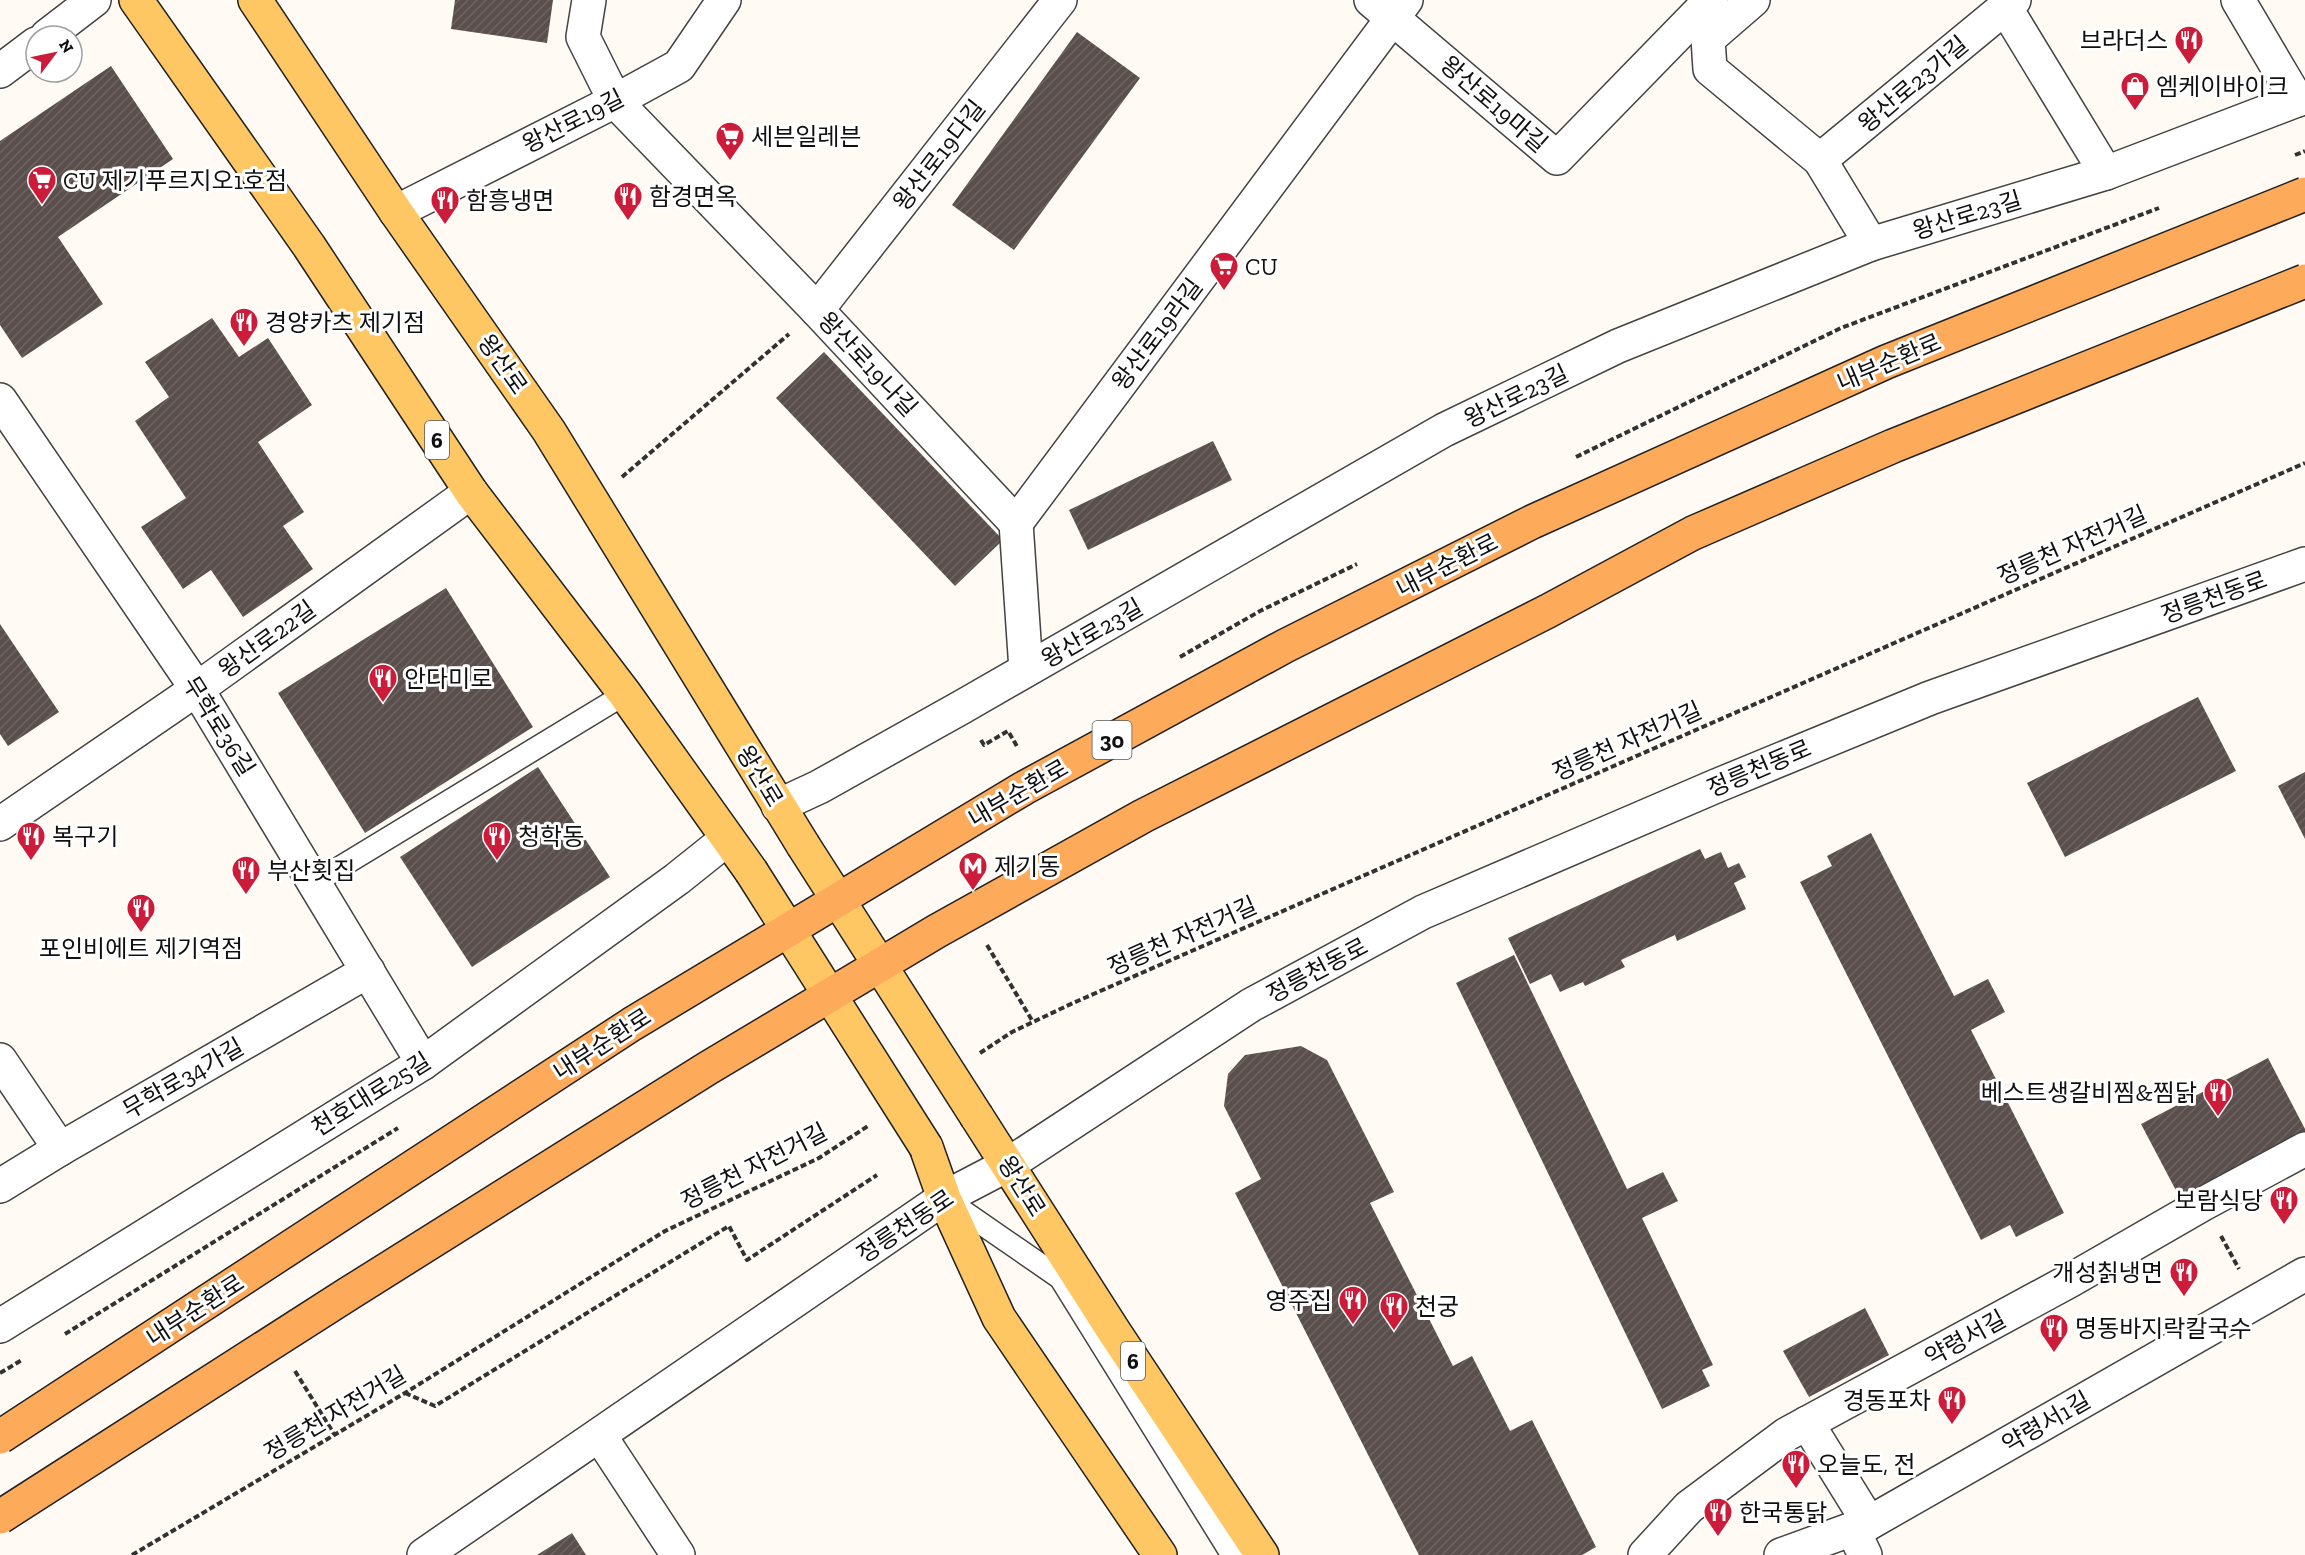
<svg xmlns="http://www.w3.org/2000/svg" width="2305" height="1555" font-family="'Zilla Slab','Noto Sans KR',serif">
  <defs>
    <pattern id="building-hatch" width="6" height="6" patternUnits="userSpaceOnUse" patternTransform="scale(1.5)"><rect width="6" height="6" fill="#5a4f4c"/><path d="M-1 1l2-2M0 6l6-6M5 7l2-2" fill="none" stroke="#6d6461"/></pattern>
  </defs>
  <rect width="100%" height="100%" fill="#fffbf4"/>
  <path fill="#fffbf4" d="M2305,178V338L1916,490L1724,587L1364,758L1098,895L711,1126L43,1555H0V1391L81,1337L931,826L1257,638L1874,349Z"/>
  <g fill="url(#building-hatch)">
    <path d="M455,0H553L547,43L451,29Z"/>
    <path d="M1077,32L1140,78L1014,250L952,205Z"/>
    <path d="M111,66L173,159L58,237L103,304L22,358L0,325V141Z"/>
    <path d="M212,318L239,357L268,338L312,405L258,442L304,512L283,526L313,569L243,617L211,570L183,589L141,527L186,498L135,421L169,397L145,362Z"/>
    <path d="M824,352L1003,540L955,586L776,398Z"/>
    <path d="M1213,441L1232,480L1088,550L1069,510Z"/>
    <path d="M446,588L533,727L365,833L278,693Z"/>
    <path d="M0,624L59,712L8,746L0,734Z"/>
    <path d="M2198,697L2236,771L2065,857L2027,783Z"/>
    <path d="M538,767L610,877L472,967L400,857Z"/>
    <path d="M2305,772V839L2278,786Z"/>
    <path d="M1871,833L1954,996L1988,979L2005,1012L1971,1030L2064,1213L2016,1237L2010,1225L1981,1240L1800,882L1832,866L1827,856Z"/>
    <path d="M1700,849L1705,859L1721,852L1728,868L1739,863L1746,877L1734,883L1746,909L1677,941L1675,935L1621,960L1625,967L1585,986L1583,982L1560,992L1551,974L1530,984L1508,938Z"/>
    <path d="M1514,955L1627,1189L1663,1172L1678,1201L1642,1218L1713,1365L1702,1370L1710,1386L1662,1409L1456,983Z"/>
    <path d="M1301,1046L1327,1060L1394,1192L1370,1203L1453,1366L1472,1356L1510,1431L1532,1420L1596,1547L1582,1555H1419L1235,1193L1261,1179L1224,1106L1228,1074L1245,1055Z"/>
    <path d="M2268,1058L2305,1129V1135L2181,1200L2141,1124Z"/>
    <path d="M1865,1308L1889,1355L1809,1397L1783,1351Z"/>
    <path d="M572,1533L586,1555H537Z"/>
  </g>
  <g fill="none" stroke-linecap="round" stroke-linejoin="round">
    <g stroke="#434343" stroke-width="24">
      <g id="service">
        <path d="M314,883L625,694"/>
        <path d="M947,1200L1060,1278L1232,1555"/>
      </g>
    </g>
    <g stroke="#434343" stroke-width="36">
      <g id="minor">
        <path d="M589,0L583,37L615,101L817,310L1016,523L1026,670"/>
        <path d="M1371,0L1557,158L1711,0"/>
        <path d="M1753,0L1708,39L1710,69L1820,160L1871,244"/>
        <path d="M2238,0L2297,100"/>
        <path d="M2005,7L2106,173"/>
        <path d="M47,36L94,0"/>
        <path d="M0,71L36,44"/>
        <path d="M1820,160L2014,0"/>
        <path d="M396,212L615,101L679,66L724,0"/>
        <path d="M817,310L1060,0"/>
        <path d="M0,400L197,689L423,1063"/>
        <path d="M1016,523L1406,0"/>
        <path d="M778,806L819,787L962,707L1444,430L1618,346L1871,244L2106,173L2305,97"/>
        <path d="M0,824L197,689L471,492"/>
        <path d="M0,1060L60,1149"/>
        <path d="M0,1186L60,1149L368,971"/>
        <path d="M0,1326L423,1063L677,879L727,839"/>
        <path d="M1807,1423L1869,1523"/>
        <path d="M600,1436L678,1555"/>
        <path d="M1853,1530L1865,1555"/>
        <path d="M424,1555L944,1198L1009,1164L1251,1005L1423,912L1716,786L1930,698L2305,564"/>
        <path d="M1645,1555L1689,1507L1787,1434L2071,1280L2203,1204L2305,1149"/>
        <path d="M1781,1555L1869,1523L2305,1274"/>
      </g>
    </g>
    <g stroke="#212121" stroke-width="36">
      <g id="primary">
        <path d="M136,0L309,246L471,492L625,694L751,871"/>
        <path d="M255,0L396,212L549,431L803,845"/>
        <path d="M977,1117L1113,1330L1262,1555"/>
        <path d="M926,1147L944,1198L999,1318L1160,1555"/>
      </g>
    </g>
    <g stroke="#323232" stroke-width="4" stroke-dasharray="6 3" stroke-linecap="butt">
      <path d="M2295,155L2305,151"/>
      <path d="M1576,457L1841,328L2159,208"/>
      <path d="M622,477L789,334"/>
      <path d="M1180,657L1260,611L1357,564"/>
      <path d="M981,740L984,745L1008,731L1018,748"/>
      <path d="M987,945L1033,1022"/>
      <path d="M980,1053L1012,1032L1073,1003L2305,463"/>
      <path d="M2221,1236L2239,1269"/>
      <path d="M65,1334L398,1128"/>
      <path d="M295,1371L334,1434"/>
      <path d="M0,1373L22,1360"/>
      <path d="M405,1393L435,1406L729,1226L747,1260L877,1175"/>
      <path d="M132,1555L405,1393L665,1231L819,1158L868,1126"/>
    </g>
    <use href="#service" stroke="#fff" stroke-width="21"/>
    <use href="#minor" stroke="#fff" stroke-width="33"/>
    <use href="#primary" stroke="#ffc764" stroke-width="33"/>
    <g stroke="#212121" stroke-width="36" stroke-linecap="butt">
      <g id="primary-bridge">
        <path d="M803,845L977,1117"/>
        <path d="M751,871L926,1147"/>
      </g>
    </g>
    <g stroke="#212121" stroke-width="36" stroke-linecap="butt">
      <g id="trunk-bridge">
        <path d="M0,1437L632,1024L1024,788L1285,646L1532,522L1886,362L2305,194"/>
        <path d="M0,1517L348,1294L708,1068L937,931L1143,816L1548,611L1693,533L1893,446L2305,281"/>
      </g>
    </g>
    <use href="#primary-bridge" stroke="#ffc764" stroke-width="33"/>
    <use href="#trunk-bridge" stroke="#feaa5b" stroke-width="33"/>
  </g>
  <defs>
    <g id="restaurant-pin" transform="scale(1.5)"><path d="M0 17L-7.5 6A9.5 9.5 0 1 1 7.5 6Z" fill="#cd1c39" stroke="#fff"/><path d="M-5-6h1v4h1v-4h1v4h1v-4h1v5L-1.5 .5V6h-2V.5L-5-1ZM5-6V6H3V1.5H1.5Q1.5-4 5-6Z" fill="#fff"/></g>
    <g id="shop-pin" transform="scale(1.5)"><path d="M0 17L-7.5 6A9.5 9.5 0 1 1 7.5 6Z" fill="#cd1c39" stroke="#fff"/><path d="M-5-2.5h2.3a2.7 3.5 0 0 1 5.4 0H5L5.5 6h-11ZM-1.5-2.5h3a1.5 2.3 0 0 0-3 0Z" fill="#fff"/></g>
    <g id="supermarket-pin" transform="scale(1.5)"><path d="M0 17L-7.5 6A9.5 9.5 0 1 1 7.5 6Z" fill="#cd1c39" stroke="#fff"/><path d="M-6-5.5h2.5l.6 2H6L4.5 2H-2.5L-4.4-4H-6ZM-1.5 3.2a1.3 1.3 0 1 0 .1 0ZM3 3.2a1.3 1.3 0 1 0 .1 0Z" fill="#fff"/></g>
    <g id="metro-pin" transform="scale(1.5)"><path d="M0 17L-7.5 6A9.5 9.5 0 1 1 7.5 6Z" fill="#cd1c39" stroke="#fff"/><path d="M-5.5 5V-5H-3L0 0L3-5H5.5V5H3V-.5L0 4L-3-.5V5Z" fill="#fff"/></g>
  </defs>
  <g fill-rule="evenodd">
    <use href="#restaurant-pin" x="2189" y="40"/>
    <use href="#shop-pin" x="2135" y="86"/>
    <use href="#supermarket-pin" x="730" y="136"/>
    <use href="#supermarket-pin" x="42" y="180"/>
    <use href="#restaurant-pin" x="628" y="196"/>
    <use href="#restaurant-pin" x="445" y="200"/>
    <use href="#supermarket-pin" x="1224" y="266"/>
    <use href="#restaurant-pin" x="244" y="322"/>
    <use href="#restaurant-pin" x="383" y="678"/>
    <use href="#restaurant-pin" x="31" y="836"/>
    <use href="#restaurant-pin" x="497" y="836"/>
    <use href="#metro-pin" x="973" y="866"/>
    <use href="#restaurant-pin" x="246" y="870"/>
    <use href="#restaurant-pin" x="141" y="908"/>
    <use href="#restaurant-pin" x="2218" y="1092"/>
    <use href="#restaurant-pin" x="2284" y="1200"/>
    <use href="#restaurant-pin" x="2184" y="1272"/>
    <use href="#restaurant-pin" x="1353" y="1300"/>
    <use href="#restaurant-pin" x="1394" y="1306"/>
    <use href="#restaurant-pin" x="2054" y="1328"/>
    <use href="#restaurant-pin" x="1952" y="1400"/>
    <use href="#restaurant-pin" x="1796" y="1464"/>
    <use href="#restaurant-pin" x="1718" y="1512"/>
  </g>
  <g text-anchor="middle" dominant-baseline="central" stroke-width="6" stroke-linejoin="round" paint-order="stroke">
    <g fill="#fff" stroke="#585858" stroke-width="1.5">
      <rect x="425" y="421" width="24" height="38" rx="4.5"/>
      <rect x="1092.5" y="721" width="39" height="38" rx="4.5"/>
      <rect x="1121" y="1342" width="24" height="38" rx="4.5"/>
    </g>
    <g font-size="22" font-weight="bold" fill="#101010">
      <text x="437" y="440">6</text>
      <text x="1112" y="740">30</text>
      <text x="1133" y="1361">6</text>
    </g>
    <g font-size="24" fill="#101010" stroke="#fff" text-anchor="start">
      <text x="2168" y="40" text-anchor="end">브라더스</text>
      <text x="2156" y="86">엠케이바이크</text>
      <text x="751" y="136">세븐일레븐</text>
      <text x="63" y="180">CU 제기푸르지오1호점</text>
      <text x="649" y="196">함경면옥</text>
      <text x="466" y="200">함흥냉면</text>
      <text x="1245" y="266">CU</text>
      <text x="265" y="322">경양카츠 제기점</text>
      <text x="404" y="678">안다미로</text>
      <text x="52" y="836">복구기</text>
      <text x="518" y="836">청학동</text>
      <text x="994" y="866">제기동</text>
      <text x="267" y="870">부산횟집</text>
      <text x="141" y="948" text-anchor="middle">포인비에트 제기역점</text>
      <text x="2197" y="1092" text-anchor="end">베스트생갈비찜&amp;찜닭</text>
      <text x="2263" y="1200" text-anchor="end">보람식당</text>
      <text x="2163" y="1272" text-anchor="end">개성칡냉면</text>
      <text x="1332" y="1300" text-anchor="end">영주집</text>
      <text x="1415" y="1306">천궁</text>
      <text x="2075" y="1328">명동바지락칼국수</text>
      <text x="1931" y="1400" text-anchor="end">경동포차</text>
      <text x="1817" y="1464">오늘도, 전</text>
      <text x="1739" y="1512">한국통닭</text>
    </g>
    <g font-size="24" fill="#101010" stroke="#fff">
      <text transform="translate(1913 84) rotate(-40)">왕산로23가길</text>
      <text transform="translate(1494 104) rotate(41)">왕산로19마길</text>
      <text transform="translate(573 121) rotate(-27)">왕산로19길</text>
      <text transform="translate(939 155) rotate(-52)">왕산로19다길</text>
      <text transform="translate(1967 215) rotate(-17)">왕산로23길</text>
      <text transform="translate(1157 334) rotate(-53)">왕산로19라길</text>
      <text transform="translate(1889 362) rotate(-23)">내부순환로</text>
      <text transform="translate(503 364) rotate(55)">왕산로</text>
      <text transform="translate(868 364) rotate(47)">왕산로19나길</text>
      <text transform="translate(1516 396) rotate(-26)">왕산로23길</text>
      <text transform="translate(2072 545) rotate(-24)">정릉천 자전거길</text>
      <text transform="translate(1447 565) rotate(-27)">내부순환로</text>
      <text transform="translate(2214 597) rotate(-20)">정릉천동로</text>
      <text transform="translate(1092 633) rotate(-30)">왕산로23길</text>
      <text transform="translate(267 639) rotate(-36)">왕산로22길</text>
      <text transform="translate(219 726) rotate(58)">무학로36길</text>
      <text transform="translate(1627 741) rotate(-24)">정릉천 자전거길</text>
      <text transform="translate(1759 768) rotate(-23)">정릉천동로</text>
      <text transform="translate(760 776) rotate(59)">왕산로</text>
      <text transform="translate(1018 793) rotate(-30)">내부순환로</text>
      <text transform="translate(1182 936) rotate(-24)">정릉천 자전거길</text>
      <text transform="translate(1317 970) rotate(-28)">정릉천동로</text>
      <text transform="translate(602 1044) rotate(-33)">내부순환로</text>
      <text transform="translate(183 1078) rotate(-30)">무학로34가길</text>
      <text transform="translate(371 1094) rotate(-32)">천호대로25길</text>
      <text transform="translate(754 1166) rotate(-27)">정릉천 자전거길</text>
      <text transform="translate(1022 1186) rotate(58)">왕산로</text>
      <text transform="translate(905 1226) rotate(-34)">정릉천동로</text>
      <text transform="translate(195 1310) rotate(-33)">내부순환로</text>
      <text transform="translate(1965 1338) rotate(-29)">약령서길</text>
      <text transform="translate(335 1413) rotate(-31)">정릉천 자전거길</text>
      <text transform="translate(2046 1422) rotate(-30)">약령서1길</text>
    </g>
  </g>
  <g transform="translate(54 54) rotate(58)"><circle r="28" fill="#ffffff" stroke="#9f9f9f" stroke-width="1.5"/>
  <path d="M0-4.5L10 22L0 15L-10 22Z" fill="#cd1c39"/>
  <text y="-9" font-size="16" font-weight="bold" text-anchor="middle" fill="#101010">N</text>
  </g>
</svg>
